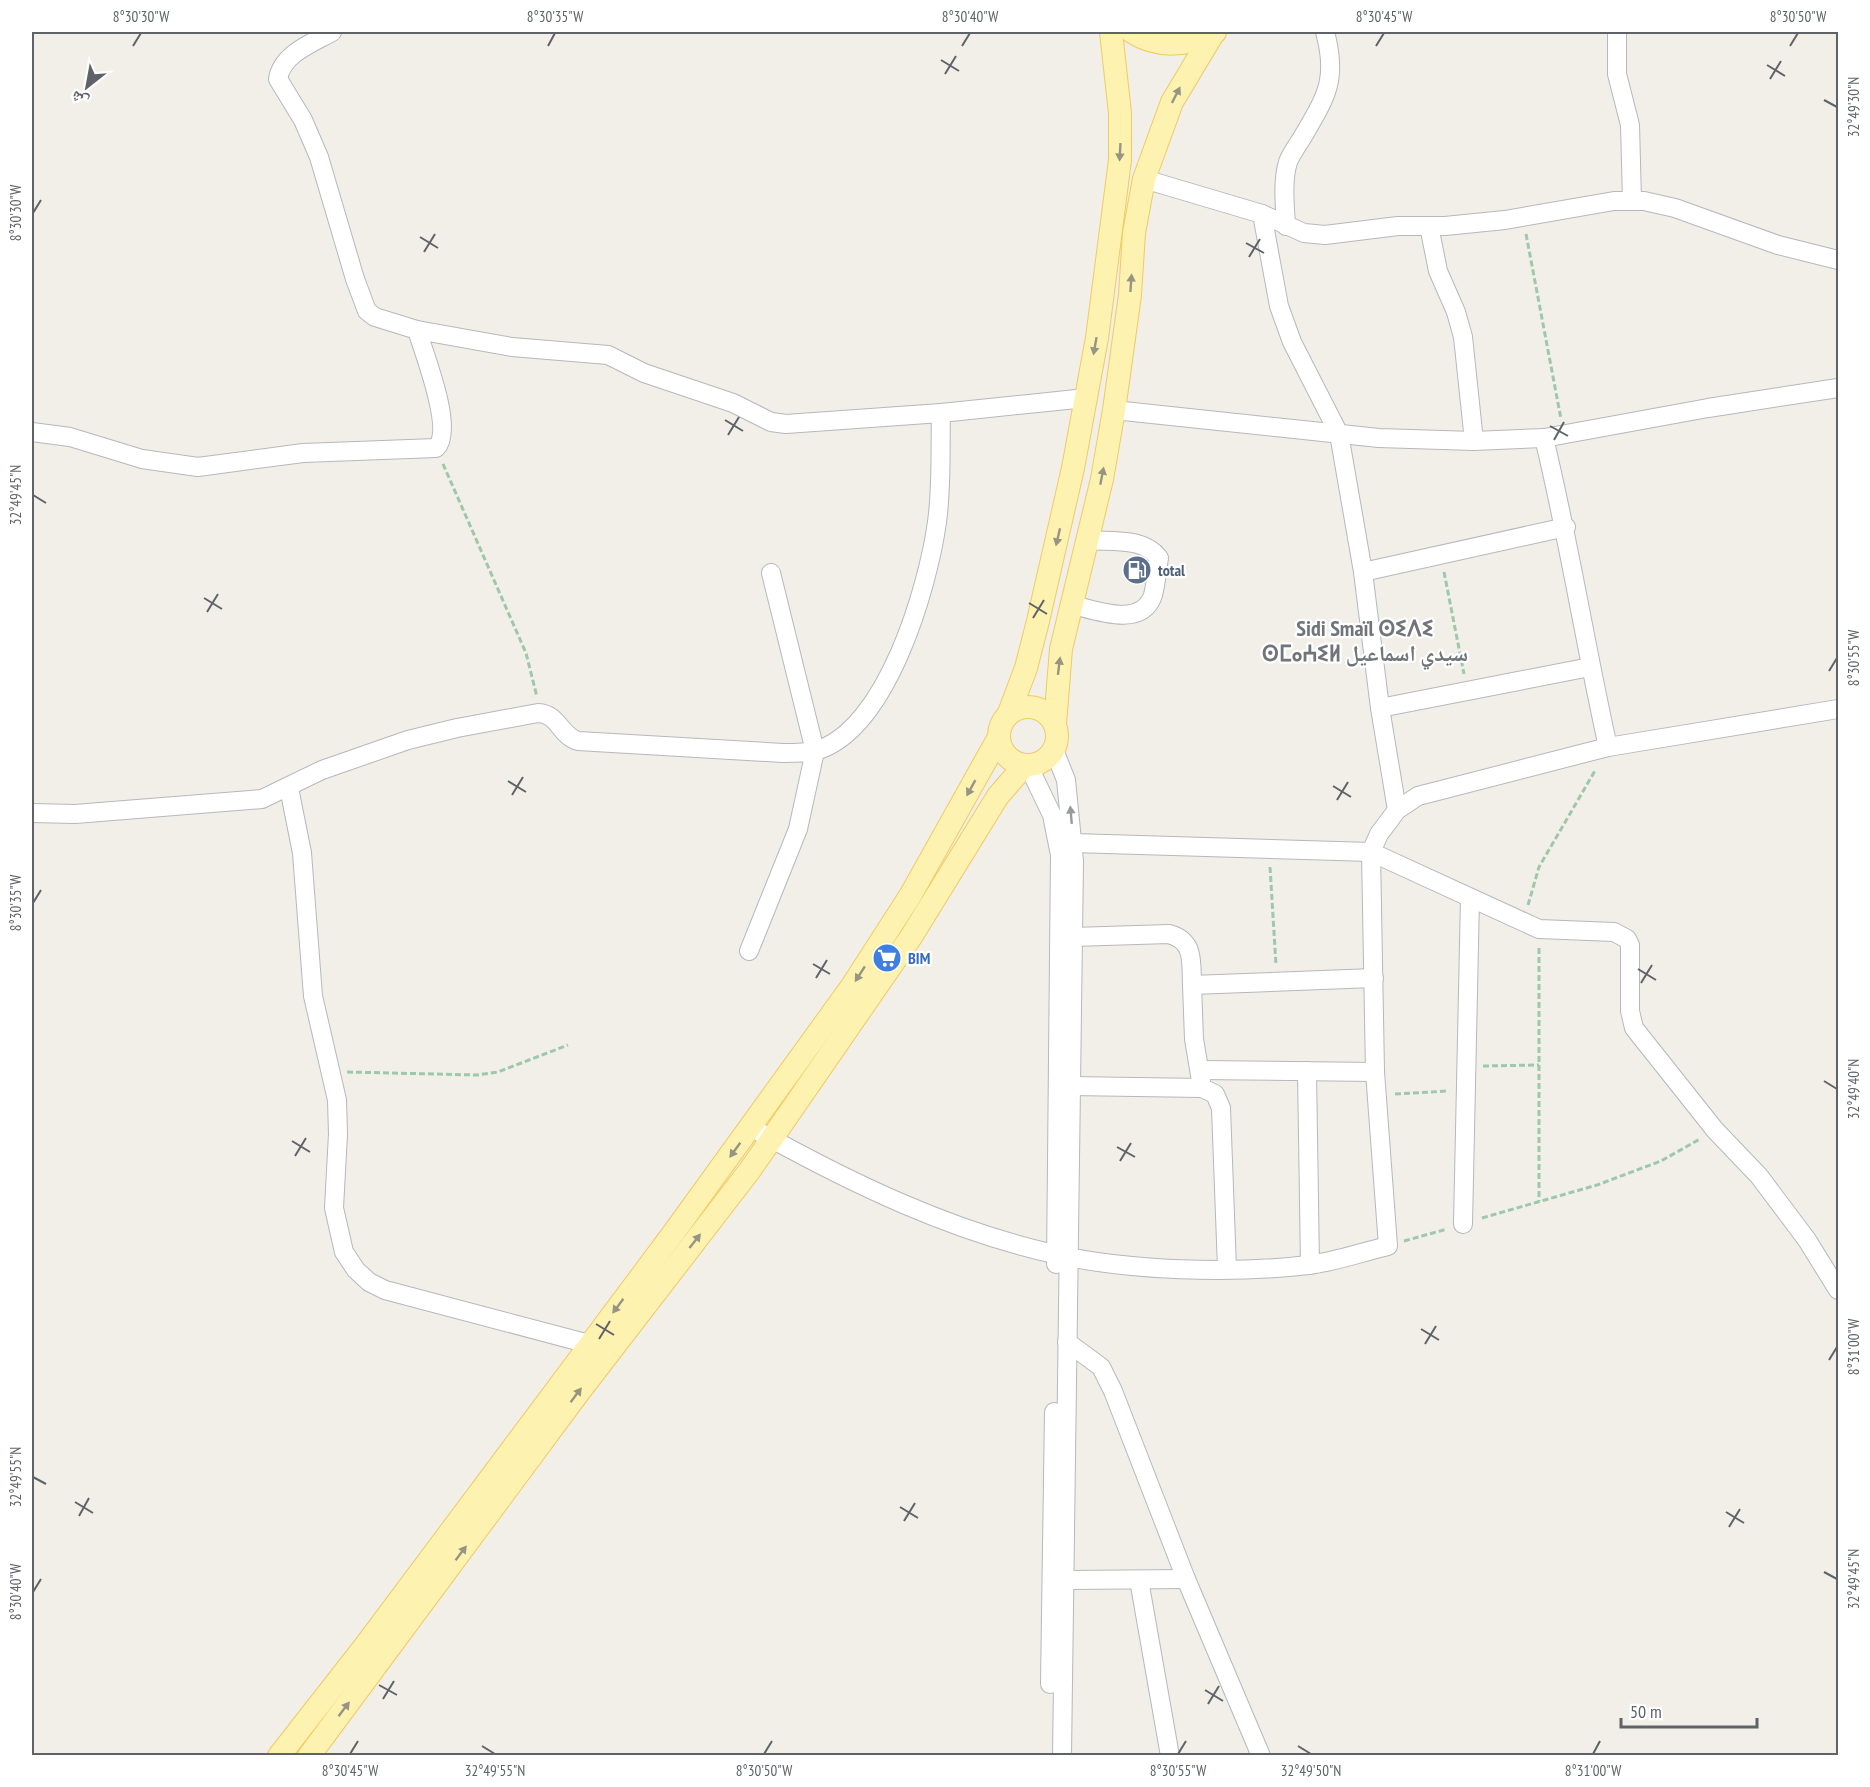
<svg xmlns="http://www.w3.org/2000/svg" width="1870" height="1787" font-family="'PT Sans Narrow','Noto Naskh Arabic','Noto Sans Tifinagh',sans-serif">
  <rect width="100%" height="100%" fill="#f1efe8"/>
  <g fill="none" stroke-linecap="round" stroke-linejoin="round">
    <g stroke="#b5b8bc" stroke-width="20">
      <g id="minor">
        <path d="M332,32C312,43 282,54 278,79L303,120L319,157L355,279L367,311L375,317L417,330L512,347L608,355L644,373L733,403L771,422L786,424L941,413L1086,398"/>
        <path d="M1617,32V74L1630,125L1632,200"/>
        <path d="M1144,179L1262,214L1304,233L1325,235L1398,226H1445L1505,220L1614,201H1644L1675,208L1778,245L1838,260"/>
        <path d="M1262,214L1279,306L1292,342L1339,434L1363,572"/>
        <path d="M1286,226C1285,206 1282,182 1288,162C1291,154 1297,146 1302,138C1326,97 1338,80 1325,32"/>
        <path d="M1429,226L1438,271L1456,312L1463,337L1474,441"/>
        <path d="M1114,410L1379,438L1474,441L1544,438L1708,408L1838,388"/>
        <path d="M32,432L70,437L142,459L198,467L303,453L436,448C455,430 424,354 417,330"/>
        <path d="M1544,438C1569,541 1585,644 1608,747"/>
        <path d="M1070,604C1095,610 1142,629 1153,595C1156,584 1157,570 1159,558C1144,537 1111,542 1088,540"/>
        <path d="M1380,708L1590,667"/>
        <path d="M1054,750L1066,780L1074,861L1062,1756"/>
        <path d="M1028,765L1052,815L1060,855L1056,1264"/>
        <path d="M289,788L302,853L313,996L337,1100L338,1134L334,1208L344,1252L356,1270L369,1282L385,1290L589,1344"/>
        <path d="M1397,810L1380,708L1363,572L1566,527"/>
        <path d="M32,813L75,814L262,799L322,770L408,740L457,728L538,713C559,714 559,735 578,741L783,753C793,753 806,753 815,751C887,731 928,587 937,522C942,486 940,450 941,413"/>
        <path d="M1073,843L1371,852L1539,929L1614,932L1627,939L1630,945V1011L1634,1028L1715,1130L1759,1176L1807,1240L1838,1290"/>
        <path d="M1073,937L1169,934C1195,941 1191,962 1192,985L1374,978"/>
        <path d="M749,951L798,829L815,751L771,573"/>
        <path d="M1192,985L1194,1039L1201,1081"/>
        <path d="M1200,1070L1375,1072"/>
        <path d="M1307,1071L1310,1265"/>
        <path d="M1071,1086L1202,1088L1215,1094L1221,1108L1227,1269"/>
        <path d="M761,1133C853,1184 951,1231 1054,1254C1129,1271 1232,1274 1308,1265C1335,1262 1362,1252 1388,1246L1375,1072L1371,852L1379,834L1397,810L1418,796L1608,747L1838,709"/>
        <path d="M1463,1224L1470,898"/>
        <path d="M1067,1342L1101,1367L1113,1391L1186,1579L1261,1756H1259"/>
        <path d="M1064,1580L1186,1579"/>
        <path d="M1139,1580L1170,1756"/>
        <path d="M1050,1684L1054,1412"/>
      </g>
    </g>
    <g stroke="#f1ca61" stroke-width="24">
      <g id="major">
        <path d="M1132,32C1159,49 1188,46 1215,32"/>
        <circle cx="1028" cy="736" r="29"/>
        <path d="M1009,713L1026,668L1038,621L1073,468L1097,338L1120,160V113L1111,32"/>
        <path d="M1055,724L1061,649L1102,479L1114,410L1130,295L1134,233L1144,179L1172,102L1214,32"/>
        <path d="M279,1756L365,1646L672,1235L852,986L910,896L999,737"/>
        <path d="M309,1756L579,1392L750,1170L911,937L998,796L1025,765"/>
      </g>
    </g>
    <g stroke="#9ec8ab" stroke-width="3" stroke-dasharray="6 3" stroke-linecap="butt">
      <path d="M1526,234L1561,419"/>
      <path d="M443,464L526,653L537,697"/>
      <path d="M1444,572L1464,674"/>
      <path d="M1270,867L1276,965"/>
      <path d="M1528,905L1539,867L1596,769"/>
      <path d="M1539,948V1201"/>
      <path d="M1483,1066L1539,1065"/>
      <path d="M347,1072L477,1075L498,1072L568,1045"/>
      <path d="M1395,1094L1448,1091"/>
      <path d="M1482,1218L1597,1185L1661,1161L1700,1139"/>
      <path d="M1404,1241L1447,1229"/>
    </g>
    <use href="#minor" stroke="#fff" stroke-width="18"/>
    <use href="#major" stroke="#fef2b0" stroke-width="22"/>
  </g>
  <defs><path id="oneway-solid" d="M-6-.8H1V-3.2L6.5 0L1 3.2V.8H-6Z" transform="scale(1.5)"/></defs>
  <g fill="#979581">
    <use href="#oneway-solid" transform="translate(1176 95) rotate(-63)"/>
    <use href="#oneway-solid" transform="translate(1120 152) rotate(93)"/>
    <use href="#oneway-solid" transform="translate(1131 283) rotate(-86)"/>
    <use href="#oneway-solid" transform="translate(1095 346) rotate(100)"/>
    <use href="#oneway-solid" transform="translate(1102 476) rotate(-79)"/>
    <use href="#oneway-solid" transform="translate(1058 537) rotate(103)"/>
    <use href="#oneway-solid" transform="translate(1059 666) rotate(-83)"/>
    <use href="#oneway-solid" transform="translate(971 788) rotate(119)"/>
    <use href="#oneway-solid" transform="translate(860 974) rotate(123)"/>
    <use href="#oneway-solid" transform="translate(735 1150) rotate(126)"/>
    <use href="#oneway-solid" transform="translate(695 1241) rotate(-52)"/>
    <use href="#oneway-solid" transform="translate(618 1306) rotate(127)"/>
    <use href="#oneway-solid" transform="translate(576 1395) rotate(-53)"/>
    <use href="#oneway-solid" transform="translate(461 1553) rotate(-53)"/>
    <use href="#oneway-solid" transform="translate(344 1709) rotate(-53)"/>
  </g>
  <use fill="#979a9d" href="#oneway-solid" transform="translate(1071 815) rotate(-95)"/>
  <path fill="none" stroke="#5f6368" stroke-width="2" d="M133,46L141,33M548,46L555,33M962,46L970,33M1376,46L1384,33M1790,46L1798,33M941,60L959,71M1767,65L1785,76M945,74L956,56M1770,79L1781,61M1824,100L1837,107M33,213L41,200M420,237L438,248M1246,243L1264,253M424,252L435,234M1249,257L1260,239M725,420L743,431M1550,426L1568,436M728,435L739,417M1554,440L1564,422M33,495L46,503M204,598L222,609M1029,603L1047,614M207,612L218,594M1033,618L1044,600M1829,671L1837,658M508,781L526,792M1333,786L1351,797M512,795L523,777M1337,800L1348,782M33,903L41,890M813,964L830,974M1638,969L1656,980M816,978L827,960M1641,983L1652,965M1824,1081L1837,1089M292,1141L310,1152M1117,1147L1135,1157M295,1156L306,1138M1120,1161L1131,1143M596,1324L614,1335M1421,1329L1439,1340M599,1339L610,1321M1425,1344L1436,1326M1829,1360L1837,1347M33,1477L46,1484M75,1502L93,1513M900,1507L918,1518M1726,1512L1744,1523M79,1516L89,1498M904,1521L915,1503M1729,1527L1740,1509M1824,1572L1837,1579M33,1592L41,1579M379,1685L397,1695M1205,1690L1223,1701M383,1699L394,1681M1208,1704L1219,1686M482,1746L495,1754M1298,1746L1311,1754M350,1754L358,1741M764,1754L772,1741M1178,1754L1186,1741M1593,1754L1600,1741"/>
  <defs>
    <g id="fuel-disc" transform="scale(1.5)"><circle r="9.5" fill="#5c6f8a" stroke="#fff"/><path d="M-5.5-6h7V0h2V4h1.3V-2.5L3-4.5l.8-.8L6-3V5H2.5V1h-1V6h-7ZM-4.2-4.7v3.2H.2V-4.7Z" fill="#fff"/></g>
    <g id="supermarket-disc" transform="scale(1.5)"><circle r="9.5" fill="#3f7fe0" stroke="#fff"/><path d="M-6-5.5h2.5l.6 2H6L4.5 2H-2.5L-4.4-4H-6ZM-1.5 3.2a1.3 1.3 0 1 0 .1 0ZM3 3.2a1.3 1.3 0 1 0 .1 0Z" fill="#fff"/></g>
  </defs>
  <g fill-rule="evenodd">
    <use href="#fuel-disc" x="1137" y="570"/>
    <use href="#supermarket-disc" x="887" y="958"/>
  </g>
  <g text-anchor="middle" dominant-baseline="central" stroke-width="4.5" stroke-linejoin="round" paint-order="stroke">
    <g font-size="16" font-weight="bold" fill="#4e5e75" stroke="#fff" text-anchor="start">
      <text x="1158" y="570">total</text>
    </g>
    <g font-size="16" font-weight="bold" fill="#366cbe" stroke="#fff" text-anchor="start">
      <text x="908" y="958">BIM</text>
    </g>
    <g font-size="22" font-weight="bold" fill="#70757a" stroke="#fff">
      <text x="1365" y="628">Sidi Smaïl ⵙⵉⴷⵉ<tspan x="1365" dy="25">ⵙⵎⴰⵄⵉⵍ سيدي اسماعيل</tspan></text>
    </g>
  </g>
  <rect width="1870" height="1787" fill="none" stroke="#ffffff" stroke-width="66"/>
  <g transform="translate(87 87) rotate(211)" stroke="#ffffff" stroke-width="4.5" paint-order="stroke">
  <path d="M0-4.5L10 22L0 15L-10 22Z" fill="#5f6368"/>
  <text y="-9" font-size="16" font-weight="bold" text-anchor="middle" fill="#5f6368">ش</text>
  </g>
  <path d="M1621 1718v9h136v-9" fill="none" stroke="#5f6368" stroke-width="3"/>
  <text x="1630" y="1718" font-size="18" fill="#5f6368" stroke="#ffffff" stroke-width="4.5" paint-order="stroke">50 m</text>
  <rect x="33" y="33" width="1804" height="1721" fill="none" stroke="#5f6368" stroke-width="2"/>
  <g font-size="15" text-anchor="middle" fill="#5f6368">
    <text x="141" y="22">8°30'30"W</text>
    <text x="555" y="22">8°30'35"W</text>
    <text x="970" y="22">8°30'40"W</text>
    <text x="1384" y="22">8°30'45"W</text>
    <text x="1798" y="22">8°30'50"W</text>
    <text transform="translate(1854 107) rotate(-90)" y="5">32°49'30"N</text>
    <text transform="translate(16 213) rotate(-90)" y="5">8°30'30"W</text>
    <text transform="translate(16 495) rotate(-90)" y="5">32°49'45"N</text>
    <text transform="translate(1854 658) rotate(-90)" y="5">8°30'55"W</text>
    <text transform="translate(16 903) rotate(-90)" y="5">8°30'35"W</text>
    <text transform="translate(1854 1089) rotate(-90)" y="5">32°49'40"N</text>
    <text transform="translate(1854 1347) rotate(-90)" y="5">8°31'00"W</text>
    <text transform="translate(16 1477) rotate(-90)" y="5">32°49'55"N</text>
    <text transform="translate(1854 1579) rotate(-90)" y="5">32°49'45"N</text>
    <text transform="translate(16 1592) rotate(-90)" y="5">8°30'40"W</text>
    <text x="350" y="1776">8°30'45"W</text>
    <text x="495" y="1776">32°49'55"N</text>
    <text x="764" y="1776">8°30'50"W</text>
    <text x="1178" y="1776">8°30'55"W</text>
    <text x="1311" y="1776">32°49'50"N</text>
    <text x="1593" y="1776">8°31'00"W</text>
  </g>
</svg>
